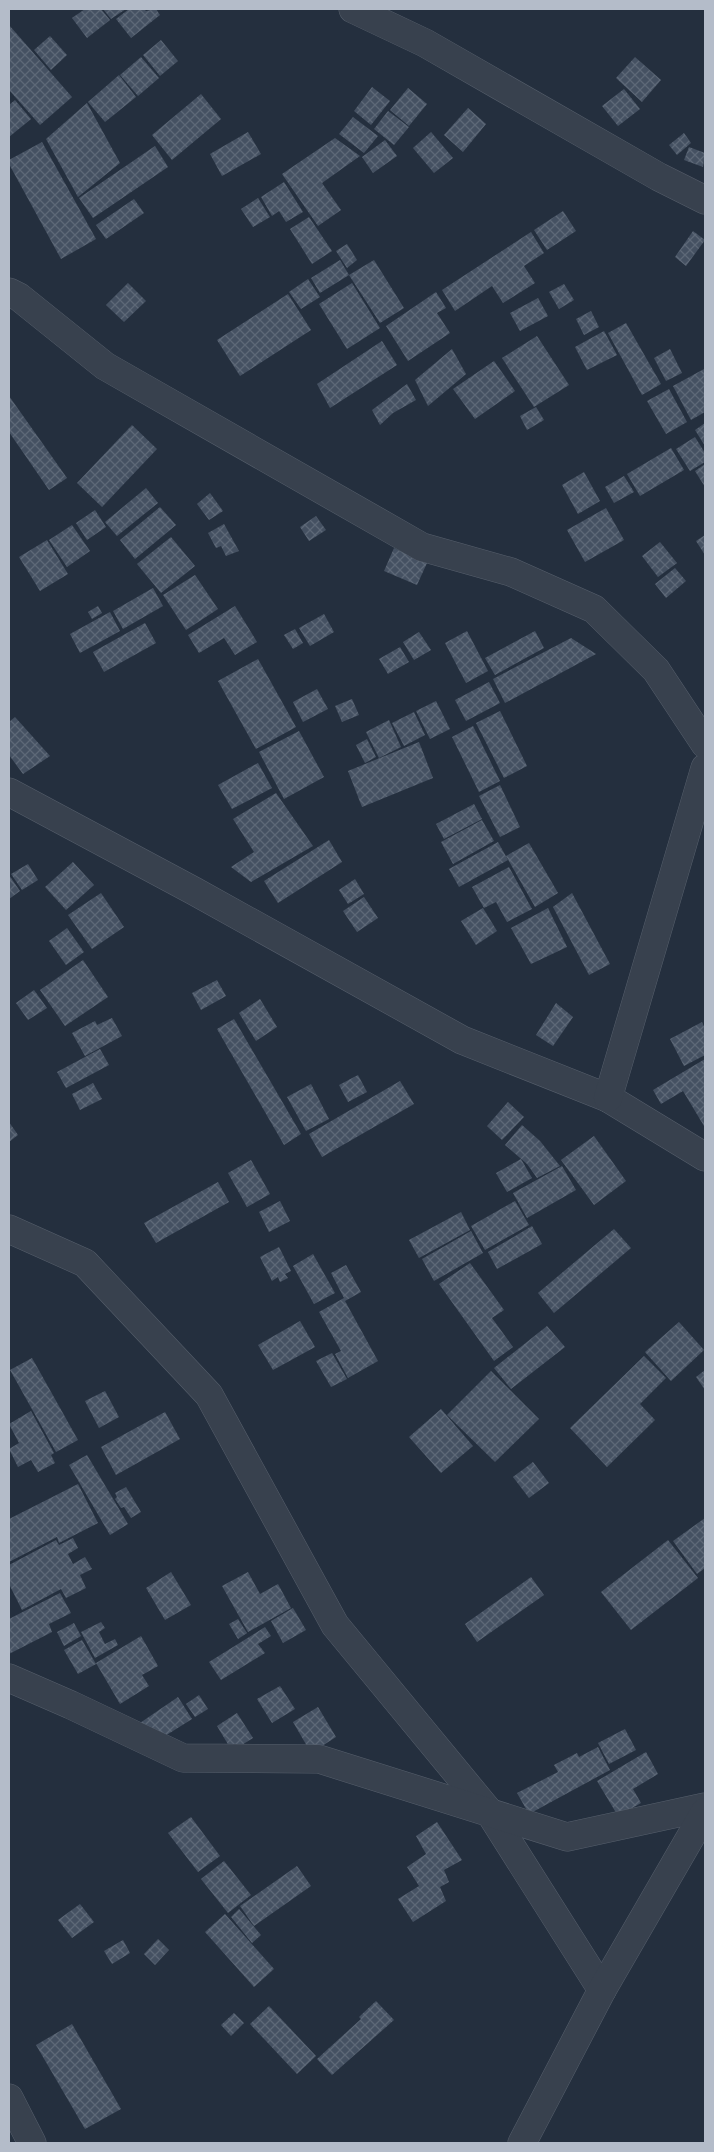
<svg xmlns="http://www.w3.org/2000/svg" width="714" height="2152" font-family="'IBM Plex Sans',sans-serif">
  <defs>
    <pattern id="building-cross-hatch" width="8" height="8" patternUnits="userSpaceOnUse" patternTransform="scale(1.25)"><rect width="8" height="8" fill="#455162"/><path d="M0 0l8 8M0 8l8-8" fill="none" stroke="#5d6877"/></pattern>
  </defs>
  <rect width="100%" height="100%" fill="#242f3e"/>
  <g fill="url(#building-cross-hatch)">
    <path d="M85,9H101L110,20L87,38L72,18Z"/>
    <path d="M103,9H126L111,19Z"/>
    <path d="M129,9H144L146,11L156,9L160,15L131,38L116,19Z"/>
    <path d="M9,25L72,97L40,125L9,90Z"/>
    <path d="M50,36L67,55L51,70L34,50Z"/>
    <path d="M161,40L178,61L160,76L143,55Z"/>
    <path d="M141,57L159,78L138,96L120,75Z"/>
    <path d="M635,57L661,80L642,102L616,78Z"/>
    <path d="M119,75L136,97L105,122L88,102Z"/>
    <path d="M372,87L390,101L371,125L354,111Z"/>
    <path d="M408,88L427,104L409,126L390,110Z"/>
    <path d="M624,89L640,109L618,126L602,106Z"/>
    <path d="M201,94L221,119L172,160L152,135Z"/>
    <path d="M15,100L31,119L9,137V105Z"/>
    <path d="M87,103L120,163L78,197L46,139Z"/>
    <path d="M468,108L486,124L463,152L444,135Z"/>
    <path d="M388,111L409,127L394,145L374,129Z"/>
    <path d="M353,117L378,136L364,153L339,134Z"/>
    <path d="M248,132L261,154L222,176L210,154Z"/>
    <path d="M431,132L453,158L434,173L413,148Z"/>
    <path d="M684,133L691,143L677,155L669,145Z"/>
    <path d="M335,138L360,156L322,183L341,210L318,226L282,174Z"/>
    <path d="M385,140L397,156L373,173L362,157Z"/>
    <path d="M42,142L96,239L61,259L9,164V160Z"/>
    <path d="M155,146L168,167L93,218L79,198Z"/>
    <path d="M689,147L705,153L703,167L684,160Z"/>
    <path d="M284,182L303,212L286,222L279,211L272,216L261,197Z"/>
    <path d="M258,198L270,217L253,227L241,209Z"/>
    <path d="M134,199L144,213L106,239L96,225Z"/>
    <path d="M563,211L576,231L547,250L534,230Z"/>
    <path d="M309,217L332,251L312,264L290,229Z"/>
    <path d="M693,231L705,240L686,266L675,257Z"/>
    <path d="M531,232L544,253L524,266L535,283L503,303L492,286L455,311L442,290Z"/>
    <path d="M347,244L357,260L347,268L336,251Z"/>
    <path d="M340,260L349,275L320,293L311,278Z"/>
    <path d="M374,260L404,308L380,323L349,275Z"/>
    <path d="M308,279L320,297L301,309L289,292Z"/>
    <path d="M128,283L146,301L124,322L106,305Z"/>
    <path d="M352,283L380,328L347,349L319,304Z"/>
    <path d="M564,284L574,300L559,309L549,292Z"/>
    <path d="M436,292L446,308L437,313L450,333L408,361L386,326Z"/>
    <path d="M288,294L311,330L240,376L217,340Z"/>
    <path d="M538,298L548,316L520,331L510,313Z"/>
    <path d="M591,311L599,327L584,335L576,319Z"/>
    <path d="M626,323L661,384L642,395L608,333Z"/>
    <path d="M604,331L617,355L587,370L575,347Z"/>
    <path d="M537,336L569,385L534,407L502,358Z"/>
    <path d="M382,341L397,365L330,408L317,384Z"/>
    <path d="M452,349L466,374L428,406L415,380Z"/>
    <path d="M670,349L682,373L666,381L654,358Z"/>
    <path d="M494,361L515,391L475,419L453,389Z"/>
    <path d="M704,369L705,372V412L691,420L673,386Z"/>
    <path d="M407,384L416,400L393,413L380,425L372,410Z"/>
    <path d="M669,389L687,422L666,434L647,401Z"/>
    <path d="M9,396L67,478L49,490L9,432Z"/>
    <path d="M536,407L544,420L527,430L520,416Z"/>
    <path d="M705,423V446L695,430Z"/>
    <path d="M132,425L157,449L102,507L77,483Z"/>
    <path d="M695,437L705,453V462L690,471L676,449Z"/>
    <path d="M671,448L684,470L640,496L627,474Z"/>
    <path d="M705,464V487L695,471Z"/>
    <path d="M584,472L600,501L578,514L562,485Z"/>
    <path d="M624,476L634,492L614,503L605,487Z"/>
    <path d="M146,488L158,503L117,536L105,522Z"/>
    <path d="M210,493L223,511L209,520L197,504Z"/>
    <path d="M160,507L176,525L135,559L120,540Z"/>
    <path d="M606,508L624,540L585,562L567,530Z"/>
    <path d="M95,510L106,527L87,540L76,523Z"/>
    <path d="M316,516L326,530L309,541L300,527Z"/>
    <path d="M224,524L239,551L226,556L221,546L216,548L208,533Z"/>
    <path d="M72,525L90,551L67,567L49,540Z"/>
    <path d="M705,535V555L696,541Z"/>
    <path d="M171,537L195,566L161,593L137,564Z"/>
    <path d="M47,540L68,574L40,591L19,557Z"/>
    <path d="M660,542L677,563L658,577L642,556Z"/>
    <path d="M394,548L427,563L417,585L384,571Z"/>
    <path d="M675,568L686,581L666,598L655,584Z"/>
    <path d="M195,575L218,609L186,630L163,595Z"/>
    <path d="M153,588L163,606L123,629L113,611Z"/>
    <path d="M98,606L102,613L92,619L88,612Z"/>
    <path d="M235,606L257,642L235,655L224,638L199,653L188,635Z"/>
    <path d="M110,612L120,631L80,653L70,634Z"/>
    <path d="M324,614L334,632L310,646L299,628Z"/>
    <path d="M145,623L156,643L104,672L93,652Z"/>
    <path d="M295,629L303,643L293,649L284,635Z"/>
    <path d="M467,631L488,671L466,683L445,643Z"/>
    <path d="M535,631L544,648L495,675L485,658Z"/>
    <path d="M419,632L431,650L414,660L403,642Z"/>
    <path d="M571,638L596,654L505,703L493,679Z"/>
    <path d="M400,647L409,662L388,674L379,659Z"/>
    <path d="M258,659L296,727L256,749L218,681Z"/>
    <path d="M489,682L500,703L466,721L455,700Z"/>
    <path d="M317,689L328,709L303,722L293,702Z"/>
    <path d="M352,699L359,715L342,722L335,706Z"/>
    <path d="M436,701L450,729L430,739L416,711Z"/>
    <path d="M500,711L527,766L504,778L476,723Z"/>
    <path d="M414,712L425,735L404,746L392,723Z"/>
    <path d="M15,717L50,756L23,774L9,755V722Z"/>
    <path d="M389,720L401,747L379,758L366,732Z"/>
    <path d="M473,726L500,781L479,792L452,737Z"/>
    <path d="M299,731L324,777L284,799L259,752Z"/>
    <path d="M367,739L376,757L365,763L356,745Z"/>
    <path d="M419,742L433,778L362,807L348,771Z"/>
    <path d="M258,763L272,788L232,809L218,785Z"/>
    <path d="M500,785L520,827L500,837L479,796Z"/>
    <path d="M276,793L313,846L251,882L231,867L254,852L233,819Z"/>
    <path d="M474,804L482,819L444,839L436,824Z"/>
    <path d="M482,820L494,841L453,864L441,842Z"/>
    <path d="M329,840L342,862L278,903L264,881Z"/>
    <path d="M498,842L508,860L459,887L449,869Z"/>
    <path d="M529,843L558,893L535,907L506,856Z"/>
    <path d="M73,862L94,885L66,910L45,887Z"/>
    <path d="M28,864L38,880L22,890L11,874Z"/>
    <path d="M509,867L532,909L507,922L496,902L484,908L472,887Z"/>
    <path d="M9,875L20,891L9,899Z"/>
    <path d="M355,879L364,894L348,904L339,890Z"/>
    <path d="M101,893L124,927L92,949L68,915Z"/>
    <path d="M572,893L610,964L589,975L553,907Z"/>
    <path d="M364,897L378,918L357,932L343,911Z"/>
    <path d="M483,908L497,931L476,945L461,921Z"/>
    <path d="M548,908L567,947L531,964L511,928Z"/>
    <path d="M67,928L84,952L66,965L49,941Z"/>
    <path d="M83,960L108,997L65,1026L40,990Z"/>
    <path d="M217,980L226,996L201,1010L192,993Z"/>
    <path d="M34,990L47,1008L28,1020L16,1003Z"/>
    <path d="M260,999L277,1027L256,1041L239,1013Z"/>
    <path d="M556,1003L573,1017L553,1046L536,1035Z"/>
    <path d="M112,1018L122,1036L85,1056L72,1033L95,1021L97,1025Z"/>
    <path d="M234,1019L301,1134L284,1145L217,1029Z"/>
    <path d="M702,1022L705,1029V1055L684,1066L670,1039Z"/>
    <path d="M100,1049L109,1065L66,1088L57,1072Z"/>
    <path d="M705,1059V1125L704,1126L683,1091L661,1104L653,1090Z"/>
    <path d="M358,1075L367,1092L348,1102L339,1085Z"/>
    <path d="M400,1081L414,1104L322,1157L309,1134Z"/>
    <path d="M93,1083L102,1099L80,1110L72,1094Z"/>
    <path d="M311,1084L329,1119L306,1131L287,1097Z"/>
    <path d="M508,1102L524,1117L502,1140L487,1126Z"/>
    <path d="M9,1122L18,1135L9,1142Z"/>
    <path d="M522,1125L540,1141L560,1166L537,1178L527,1164L505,1145Z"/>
    <path d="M594,1136L626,1181L594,1205L561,1160Z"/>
    <path d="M521,1159L532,1178L507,1192L496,1173Z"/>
    <path d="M251,1160L270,1194L247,1207L228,1173Z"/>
    <path d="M562,1166L576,1190L527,1218L513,1193Z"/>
    <path d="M218,1182L229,1202L156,1243L144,1223Z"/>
    <path d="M280,1201L290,1221L269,1232L259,1212Z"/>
    <path d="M515,1201L529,1225L485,1250L471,1226Z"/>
    <path d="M461,1212L470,1230L419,1258L409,1240Z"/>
    <path d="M532,1226L542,1244L497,1269L488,1252Z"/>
    <path d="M614,1229L631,1248L554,1313L538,1293Z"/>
    <path d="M471,1231L483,1253L434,1281L422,1259Z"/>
    <path d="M279,1247L291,1271L285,1274L288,1278L280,1282L278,1277L272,1281L260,1257Z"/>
    <path d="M313,1254L335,1293L314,1304L293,1266Z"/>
    <path d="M470,1263L504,1310L492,1318L513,1347L494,1361L439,1284Z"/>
    <path d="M346,1265L361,1292L345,1301L378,1361L348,1378L335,1354L341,1351L319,1312L344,1298L331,1273Z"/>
    <path d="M300,1321L315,1347L273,1370L258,1345Z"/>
    <path d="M679,1322L704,1350L671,1381L645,1352Z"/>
    <path d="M547,1326L565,1347L511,1389L494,1368Z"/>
    <path d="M332,1353L347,1379L331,1387L316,1361Z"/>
    <path d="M644,1356L666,1378L640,1404L655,1420L607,1467L570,1428Z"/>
    <path d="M32,1358L78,1440L56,1452L10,1370Z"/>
    <path d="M705,1370V1390L696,1377Z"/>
    <path d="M491,1371L539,1419L495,1462L447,1415Z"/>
    <path d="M105,1391L119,1417L99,1428L85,1401Z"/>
    <path d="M441,1409L473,1446L441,1473L409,1437Z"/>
    <path d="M31,1411L54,1453L51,1455L55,1463L38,1472L31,1460L18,1467L9,1449L19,1443L9,1424Z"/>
    <path d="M165,1412L180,1439L116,1475L101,1447Z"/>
    <path d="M87,1455L128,1524L110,1535L69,1465Z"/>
    <path d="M533,1462L549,1483L529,1498L513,1477Z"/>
    <path d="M78,1484L98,1523L59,1543L57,1537L9,1562V1519Z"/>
    <path d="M126,1487L141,1512L131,1518L124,1507L121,1508L115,1499L117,1497L115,1493Z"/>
    <path d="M705,1518V1568L697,1574L673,1541Z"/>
    <path d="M73,1538L78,1548L68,1554L73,1564L85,1557L92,1569L80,1575L86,1588L66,1598L61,1589L22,1610L9,1584V1565L56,1540L59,1545Z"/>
    <path d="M668,1540L698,1578L631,1630L601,1592Z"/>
    <path d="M171,1572L191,1605L165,1620L146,1588Z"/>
    <path d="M248,1572L260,1594L278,1584L291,1608L248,1632L222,1586Z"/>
    <path d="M531,1577L544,1595L477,1642L465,1624Z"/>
    <path d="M60,1593L71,1613L49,1624L52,1632L9,1654V1619Z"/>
    <path d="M293,1608L306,1630L283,1643L271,1621Z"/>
    <path d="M238,1619L247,1633L238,1639L229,1624Z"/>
    <path d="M101,1622L105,1628L99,1632L105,1644L115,1639L118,1645L95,1658L81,1632Z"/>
    <path d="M74,1623L81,1636L64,1646L57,1632Z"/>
    <path d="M265,1627L271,1636L258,1644L265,1653L221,1680L209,1662Z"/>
    <path d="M141,1636L158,1666L142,1675L149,1686L120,1704L96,1663Z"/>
    <path d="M82,1640L96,1664L78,1674L64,1650Z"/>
    <path d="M280,1686L295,1709L272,1723L257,1699Z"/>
    <path d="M199,1695L208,1709L195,1717L186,1704Z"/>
    <path d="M178,1697L192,1719L165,1736L137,1725Z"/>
    <path d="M318,1707L336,1737L311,1753L293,1722Z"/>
    <path d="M237,1713L253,1738L232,1751L217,1726Z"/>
    <path d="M625,1729L636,1750L609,1764L598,1743Z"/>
    <path d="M598,1747L610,1770L529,1814L517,1793L558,1772L554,1765L577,1753L579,1757Z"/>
    <path d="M646,1752L658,1774L633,1789L641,1803L618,1816L597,1781Z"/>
    <path d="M191,1817L220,1856L198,1872L168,1833Z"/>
    <path d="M437,1822L462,1860L444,1870L449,1882L440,1887L446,1901L413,1922L398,1899L419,1886L407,1867L426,1854L416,1836Z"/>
    <path d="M224,1861L251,1895L228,1913L201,1879Z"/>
    <path d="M297,1866L311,1886L254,1926L240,1906Z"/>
    <path d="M80,1904L94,1922L72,1938L58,1920Z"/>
    <path d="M239,1909L261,1935L252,1943L231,1917Z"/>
    <path d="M225,1914L274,1969L254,1987L205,1932Z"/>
    <path d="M158,1939L169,1950L155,1965L144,1954Z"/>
    <path d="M123,1940L130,1953L112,1964L104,1951Z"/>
    <path d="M376,2001L394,2020L332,2075L317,2059L361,2019L359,2017Z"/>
    <path d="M269,2006L316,2056L297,2074L250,2024Z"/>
    <path d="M234,2013L244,2023L231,2036L221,2025Z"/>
    <path d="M72,2024L121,2109L85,2129L36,2045Z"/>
  </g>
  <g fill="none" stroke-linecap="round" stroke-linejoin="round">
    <g stroke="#565f6c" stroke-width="29">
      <g id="minor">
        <path d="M353,9L425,43L659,177L705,200"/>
        <path d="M9,292L19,297L105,366L422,547L511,572L594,609L656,670L705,744"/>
        <path d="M9,792L194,891L462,1040L608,1098L705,1157"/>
        <path d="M608,1098L705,768"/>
        <path d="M9,1229L85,1263L209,1395L335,1625L490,1813L602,1990"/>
        <path d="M9,1678L71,1705L183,1758L319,1759L567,1837L705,1807"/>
        <path d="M522,2143L602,1990L705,1812"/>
      </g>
    </g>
    <g stroke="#565f6c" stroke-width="29">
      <path id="tertiary" d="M9,2098L32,2143"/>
    </g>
    <use href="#minor" stroke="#38414e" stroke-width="28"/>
    <use href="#tertiary" stroke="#38414e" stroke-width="28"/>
  </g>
  <rect width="714" height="2152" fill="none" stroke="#b4bcc9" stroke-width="20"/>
</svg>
